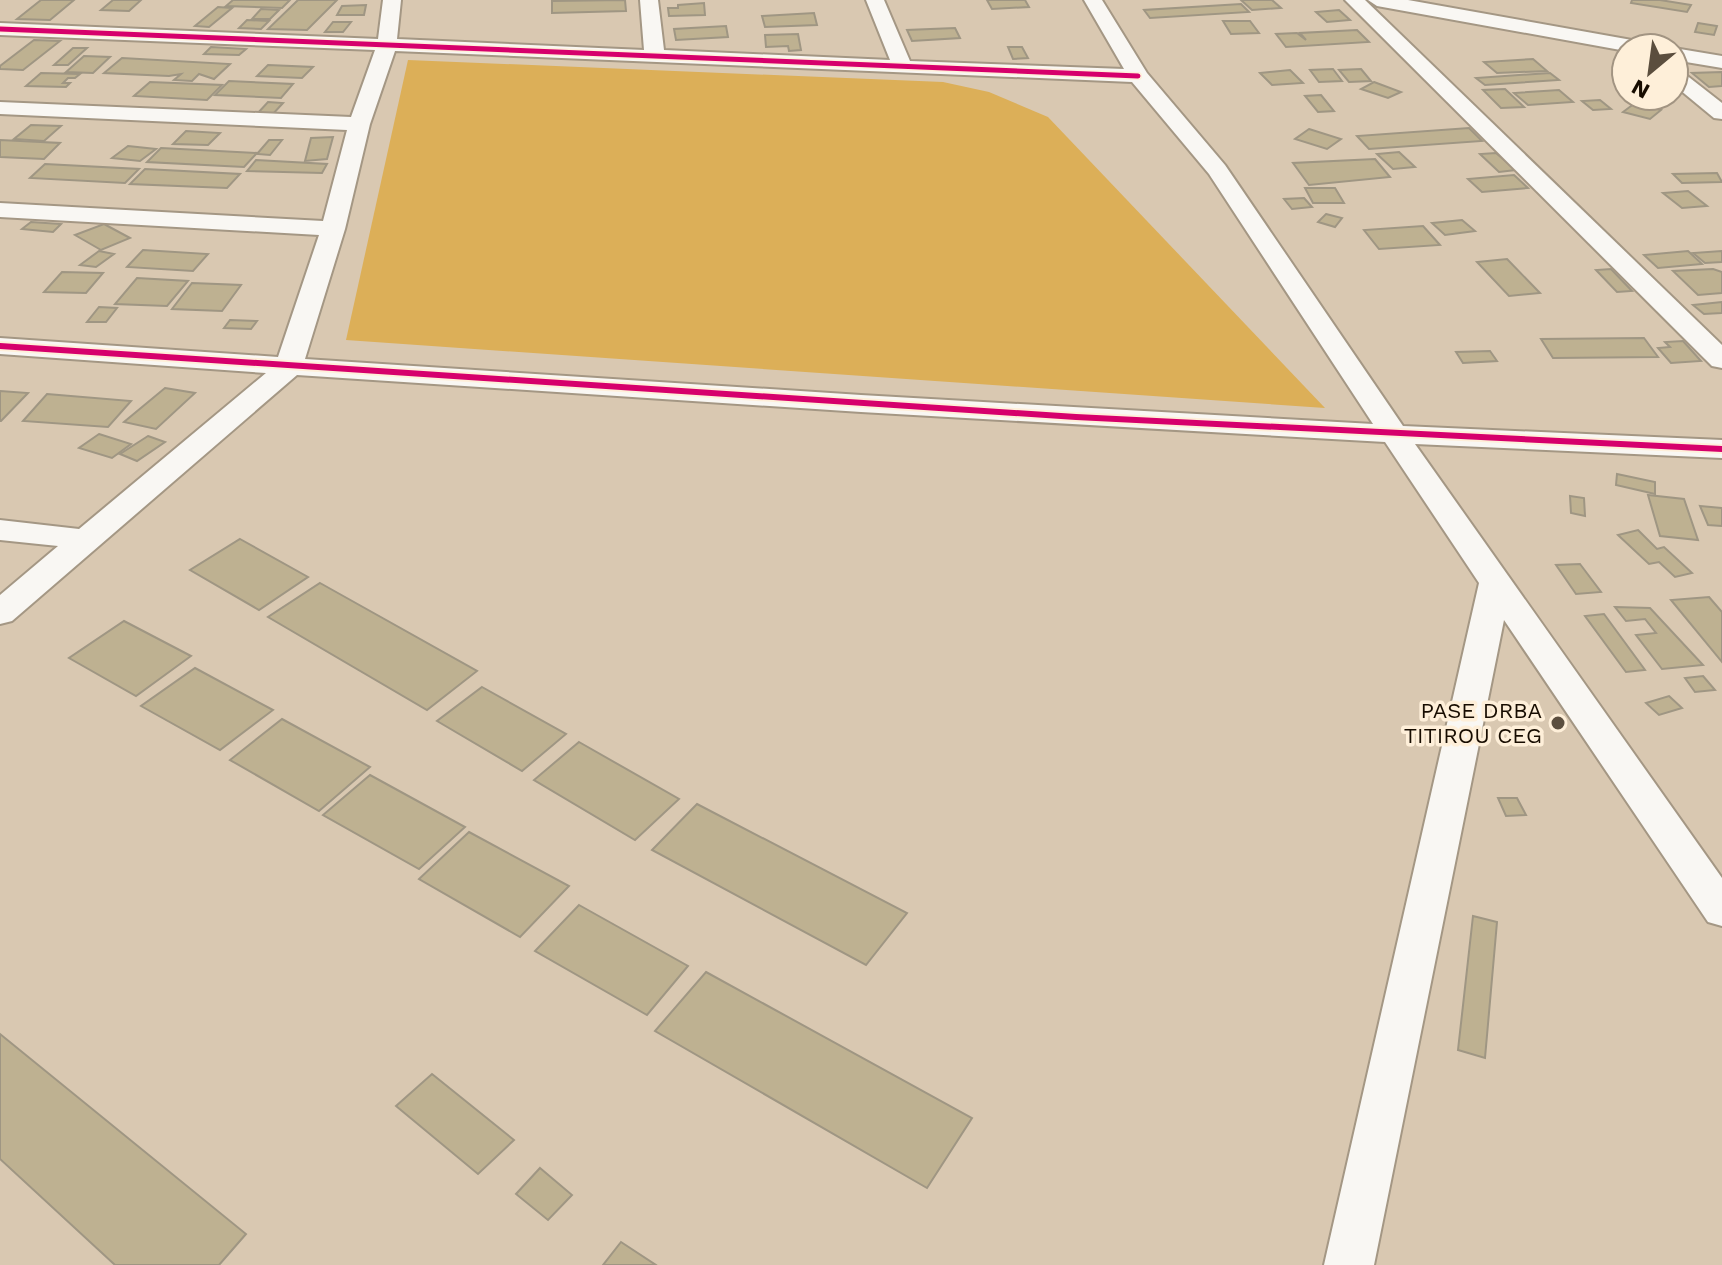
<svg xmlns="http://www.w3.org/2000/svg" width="1722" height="1265" font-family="'Work Sans',sans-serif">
  <rect width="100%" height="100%" fill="#d9c8b1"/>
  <path fill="#dcaf58" d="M408,60L943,82L989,92L1048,117L1325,408L346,340Z"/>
  <g fill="#beb191" stroke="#9f9683" stroke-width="2">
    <path d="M41,0H74L50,20L17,19Z"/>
    <path d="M113,0H141L129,11L101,10Z"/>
    <path d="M233,0H290L282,8L226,6Z"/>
    <path d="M298,0H337L307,30L268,29Z"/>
    <path d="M625,0L626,11L552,13V1Z"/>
    <path d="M987,0H1025L1029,7L992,9Z"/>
    <path d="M1241,0H1272L1281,8L1252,10Z"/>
    <path d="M1632,0H1660L1691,5L1687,12L1631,3Z"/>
    <path d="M704,3L705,15L669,16L668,8H678V5Z"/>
    <path d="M1241,4L1249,12L1150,18L1144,10Z"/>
    <path d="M366,5L364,15H337L342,6Z"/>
    <path d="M218,7L232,8L209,27L195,26Z"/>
    <path d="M261,9L279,10L270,19H252Z"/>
    <path d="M1339,10L1350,20L1327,22L1316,12Z"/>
    <path d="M814,13L817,25L765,27L762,16Z"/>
    <path d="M247,20L269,21L261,29L239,28Z"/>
    <path d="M1223,21H1250L1259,33L1231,34Z"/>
    <path d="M333,22H351L343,32H325Z"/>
    <path d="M1698,23L1717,26L1714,35L1695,32Z"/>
    <path d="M726,26L728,37L676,40L674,29Z"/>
    <path d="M955,28L960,38L912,41L907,30Z"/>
    <path d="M1357,30L1369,42L1286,47L1276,34L1297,33L1306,40L1300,33Z"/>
    <path d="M798,34L801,50L789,51L788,46L766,47L765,35Z"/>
    <path d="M34,40L60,41L23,70L0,69V66Z"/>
    <path d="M211,47L246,49L239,55L204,54Z"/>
    <path d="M1008,47H1022L1028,58L1013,59Z"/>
    <path d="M73,48H87L68,65H54Z"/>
    <path d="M84,56L110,57L93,73L66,72Z"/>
    <path d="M122,58L230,64L214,79L199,74L192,81L174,80L181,74L169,76L104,73Z"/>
    <path d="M1533,59L1547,71L1497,73L1484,62Z"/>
    <path d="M268,65L313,67L302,78L257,76Z"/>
    <path d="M1333,69L1342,81L1319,82L1310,70Z"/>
    <path d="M1361,69L1371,81L1349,82L1339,70Z"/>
    <path d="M1290,70L1303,83L1272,85L1260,73Z"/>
    <path d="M1722,72V86L1709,87L1692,73Z"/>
    <path d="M41,73L80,74L75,78H68L63,83H70L66,87L26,86Z"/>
    <path d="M1550,73L1559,80L1485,85L1476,78Z"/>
    <path d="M229,81L293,84L281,98L215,95Z"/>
    <path d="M150,82L222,85L207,100L134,96Z"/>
    <path d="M1374,82L1401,92L1388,98L1361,89Z"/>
    <path d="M1505,89L1524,107L1501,108L1483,90Z"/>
    <path d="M1559,90L1573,102L1528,105L1514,93Z"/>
    <path d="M1321,95L1334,111L1318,112L1305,96Z"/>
    <path d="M1600,100L1611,109L1593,110L1582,101Z"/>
    <path d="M268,102L283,103L272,115L257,114Z"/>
    <path d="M1635,103L1661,110L1650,119L1623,112Z"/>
    <path d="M31,125L61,126L44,141L14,139Z"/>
    <path d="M1469,128L1482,141L1369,149L1357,136Z"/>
    <path d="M1309,129L1341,139L1327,149L1295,139Z"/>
    <path d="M186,131L220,133L208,145L173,144Z"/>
    <path d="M333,137L327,159L305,161L311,138Z"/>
    <path d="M0,140L60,143L44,159L0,157Z"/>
    <path d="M269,140H282L270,155L257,154Z"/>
    <path d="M128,146L156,149L140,161L112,158Z"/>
    <path d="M161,148L257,153L244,167L147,162Z"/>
    <path d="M1399,152L1415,167L1393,169L1377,154Z"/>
    <path d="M1496,153L1516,170L1499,172L1480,154Z"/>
    <path d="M1375,159L1390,177L1309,185L1293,163Z"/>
    <path d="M256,160L327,164L322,173L247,171Z"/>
    <path d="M45,164L139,169L125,183L30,178Z"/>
    <path d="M145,169L240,174L227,188L130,184Z"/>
    <path d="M1717,173L1722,182L1682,183L1673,174Z"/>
    <path d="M1514,175L1528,188L1482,192L1468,179Z"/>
    <path d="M1305,188H1335L1344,203H1313Z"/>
    <path d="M1688,191L1707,206L1682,208L1663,193Z"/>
    <path d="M1304,198L1312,207L1292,209L1284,199Z"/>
    <path d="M1326,214L1342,218L1335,227L1318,222Z"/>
    <path d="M1462,220L1475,231L1445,235L1432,223Z"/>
    <path d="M31,222L61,224L53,232L22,229Z"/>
    <path d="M104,224L130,238L101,250L75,235Z"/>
    <path d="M1423,226L1440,245L1379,249L1364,230Z"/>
    <path d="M143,250L208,254L193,271L127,267Z"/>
    <path d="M99,251L114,254L96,267L80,265Z"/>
    <path d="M1688,251L1702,264L1658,268L1644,255Z"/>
    <path d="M1722,251V262L1705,263L1693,253Z"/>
    <path d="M1507,259L1540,293L1509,296L1477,262Z"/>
    <path d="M1611,269L1632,291L1617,292L1596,270Z"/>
    <path d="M1713,269L1722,272V293L1698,295L1673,271Z"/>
    <path d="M62,272L103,273L86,293L44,292Z"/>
    <path d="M137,278L188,281L167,306L115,304Z"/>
    <path d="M192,283L241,285L222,311L172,309Z"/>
    <path d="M1722,302V313L1704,314L1693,305Z"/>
    <path d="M99,307L117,308L106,322H87Z"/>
    <path d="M230,320L257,321L251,329L224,328Z"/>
    <path d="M1644,338L1658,357L1553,358L1541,339Z"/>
    <path d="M1683,341L1701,361L1671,363L1658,348L1670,347L1665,342Z"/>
    <path d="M1490,351L1497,361L1463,363L1456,352Z"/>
    <path d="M165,388L195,393L156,429L124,422Z"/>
    <path d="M0,391L28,393L1,421H0Z"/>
    <path d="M47,394L131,401L108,427L23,421Z"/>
    <path d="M99,434L131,444L112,458L79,448Z"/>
    <path d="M148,436L165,442L137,461L120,454Z"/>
    <path d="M1617,474L1655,482V494L1616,485Z"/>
    <path d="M1648,495L1684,499L1698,540L1660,536Z"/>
    <path d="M1570,496L1584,498L1585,516L1571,513Z"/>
    <path d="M1700,506L1722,508V526L1708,525Z"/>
    <path d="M1638,530L1657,549L1664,547L1692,573L1675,577L1659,562L1649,564L1618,535Z"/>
    <path d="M240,539L308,577L259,610L190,570Z"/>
    <path d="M1580,564L1601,592L1576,594L1556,565Z"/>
    <path d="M320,583L477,671L427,710L268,617Z"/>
    <path d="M1709,597L1722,612V662L1671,600Z"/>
    <path d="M1615,607L1650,608L1703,665L1662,669L1636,635L1656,633L1645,619L1626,621Z"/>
    <path d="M1604,614L1645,670L1626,672L1585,616Z"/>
    <path d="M124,621L191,656L136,696L69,658Z"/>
    <path d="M195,668L273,710L220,750L141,706Z"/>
    <path d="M1703,676L1715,690L1695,692L1685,678Z"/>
    <path d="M482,687L566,734L522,771L437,721Z"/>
    <path d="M1669,696L1682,708L1659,715L1646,703Z"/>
    <path d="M282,719L370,767L319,811L230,760Z"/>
    <path d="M579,742L679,799L635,840L534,780Z"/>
    <path d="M370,775L465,827L419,869L323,815Z"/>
    <path d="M1498,798H1517L1526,815L1506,816Z"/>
    <path d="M697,804L907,913L866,965L652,850Z"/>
    <path d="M469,832L569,886L520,937L419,879Z"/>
    <path d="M579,905L688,966L647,1015L535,951Z"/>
    <path d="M1473,916L1497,922L1485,1058L1458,1050Z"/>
    <path d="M706,972L972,1118L927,1188L655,1031Z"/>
    <path d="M0,1034L246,1234L219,1265H115L0,1159Z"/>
    <path d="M432,1074L514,1140L478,1174L396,1106Z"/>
    <path d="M540,1168L572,1195L548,1220L516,1194Z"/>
    <path d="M621,1242L656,1265H603Z"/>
  </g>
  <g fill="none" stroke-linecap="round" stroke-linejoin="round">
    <g stroke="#a49784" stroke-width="4">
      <g id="street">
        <path d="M383,0H401L397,39L644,50L640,0H658L664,50L890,60L866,0H884L910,61L1124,69L1084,0H1102L1147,73L1225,165L1403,426L1722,440V458L1415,444L1722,878V926L1708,922L1504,620L1374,1265H1324L1479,583L1385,442L861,412L297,375L12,621L0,624V595L58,546L0,540V520L79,529L266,373L0,354V338L278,357L319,235L0,217V203L323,221L347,130L0,114V102L351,117L375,50L0,35V23L378,39ZM395,51L1132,82L1209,174L1373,424L861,395L305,359L345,229L370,124Z"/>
        <path d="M1345,0H1365L1722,345V368L1712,366Z"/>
        <path d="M1368,0H1408L1643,42L1653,48H1626V51L1377,6Z"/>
        <path d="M1674,48L1722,56V68L1674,60Z"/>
        <path d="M1674,69L1681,71L1722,103V119L1714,118L1674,85Z"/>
      </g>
    </g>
    <use href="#street" fill="#f9f7f3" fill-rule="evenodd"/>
    <g stroke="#feefd9" stroke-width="8">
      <path id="cycleway-far1" d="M0,29L1138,76"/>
    </g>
    <g stroke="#feefd9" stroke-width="10">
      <path id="cycleway" d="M0,346L1076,417L1722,449"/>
    </g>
    <use href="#cycleway-far1" stroke="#d6006c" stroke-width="5"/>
    <use href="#cycleway" stroke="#d6006c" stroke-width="6"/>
  </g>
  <circle fill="#5b4e3e" stroke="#feefd9" stroke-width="3" cx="1558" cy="723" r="8"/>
  <g text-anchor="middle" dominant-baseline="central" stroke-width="7" stroke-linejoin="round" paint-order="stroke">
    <g font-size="22" fill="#170c00" stroke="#feefd9" text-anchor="end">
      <text x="1542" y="710">PASE DRBA<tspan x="1542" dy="25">TITIROU CEG</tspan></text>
    </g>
  </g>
  <g transform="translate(1650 72) rotate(209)"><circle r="38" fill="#feefd9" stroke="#a29482" stroke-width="2"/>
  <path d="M0-6L14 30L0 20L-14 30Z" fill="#5b4e3e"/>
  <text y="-12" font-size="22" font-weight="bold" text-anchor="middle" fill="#170c00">N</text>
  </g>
</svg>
